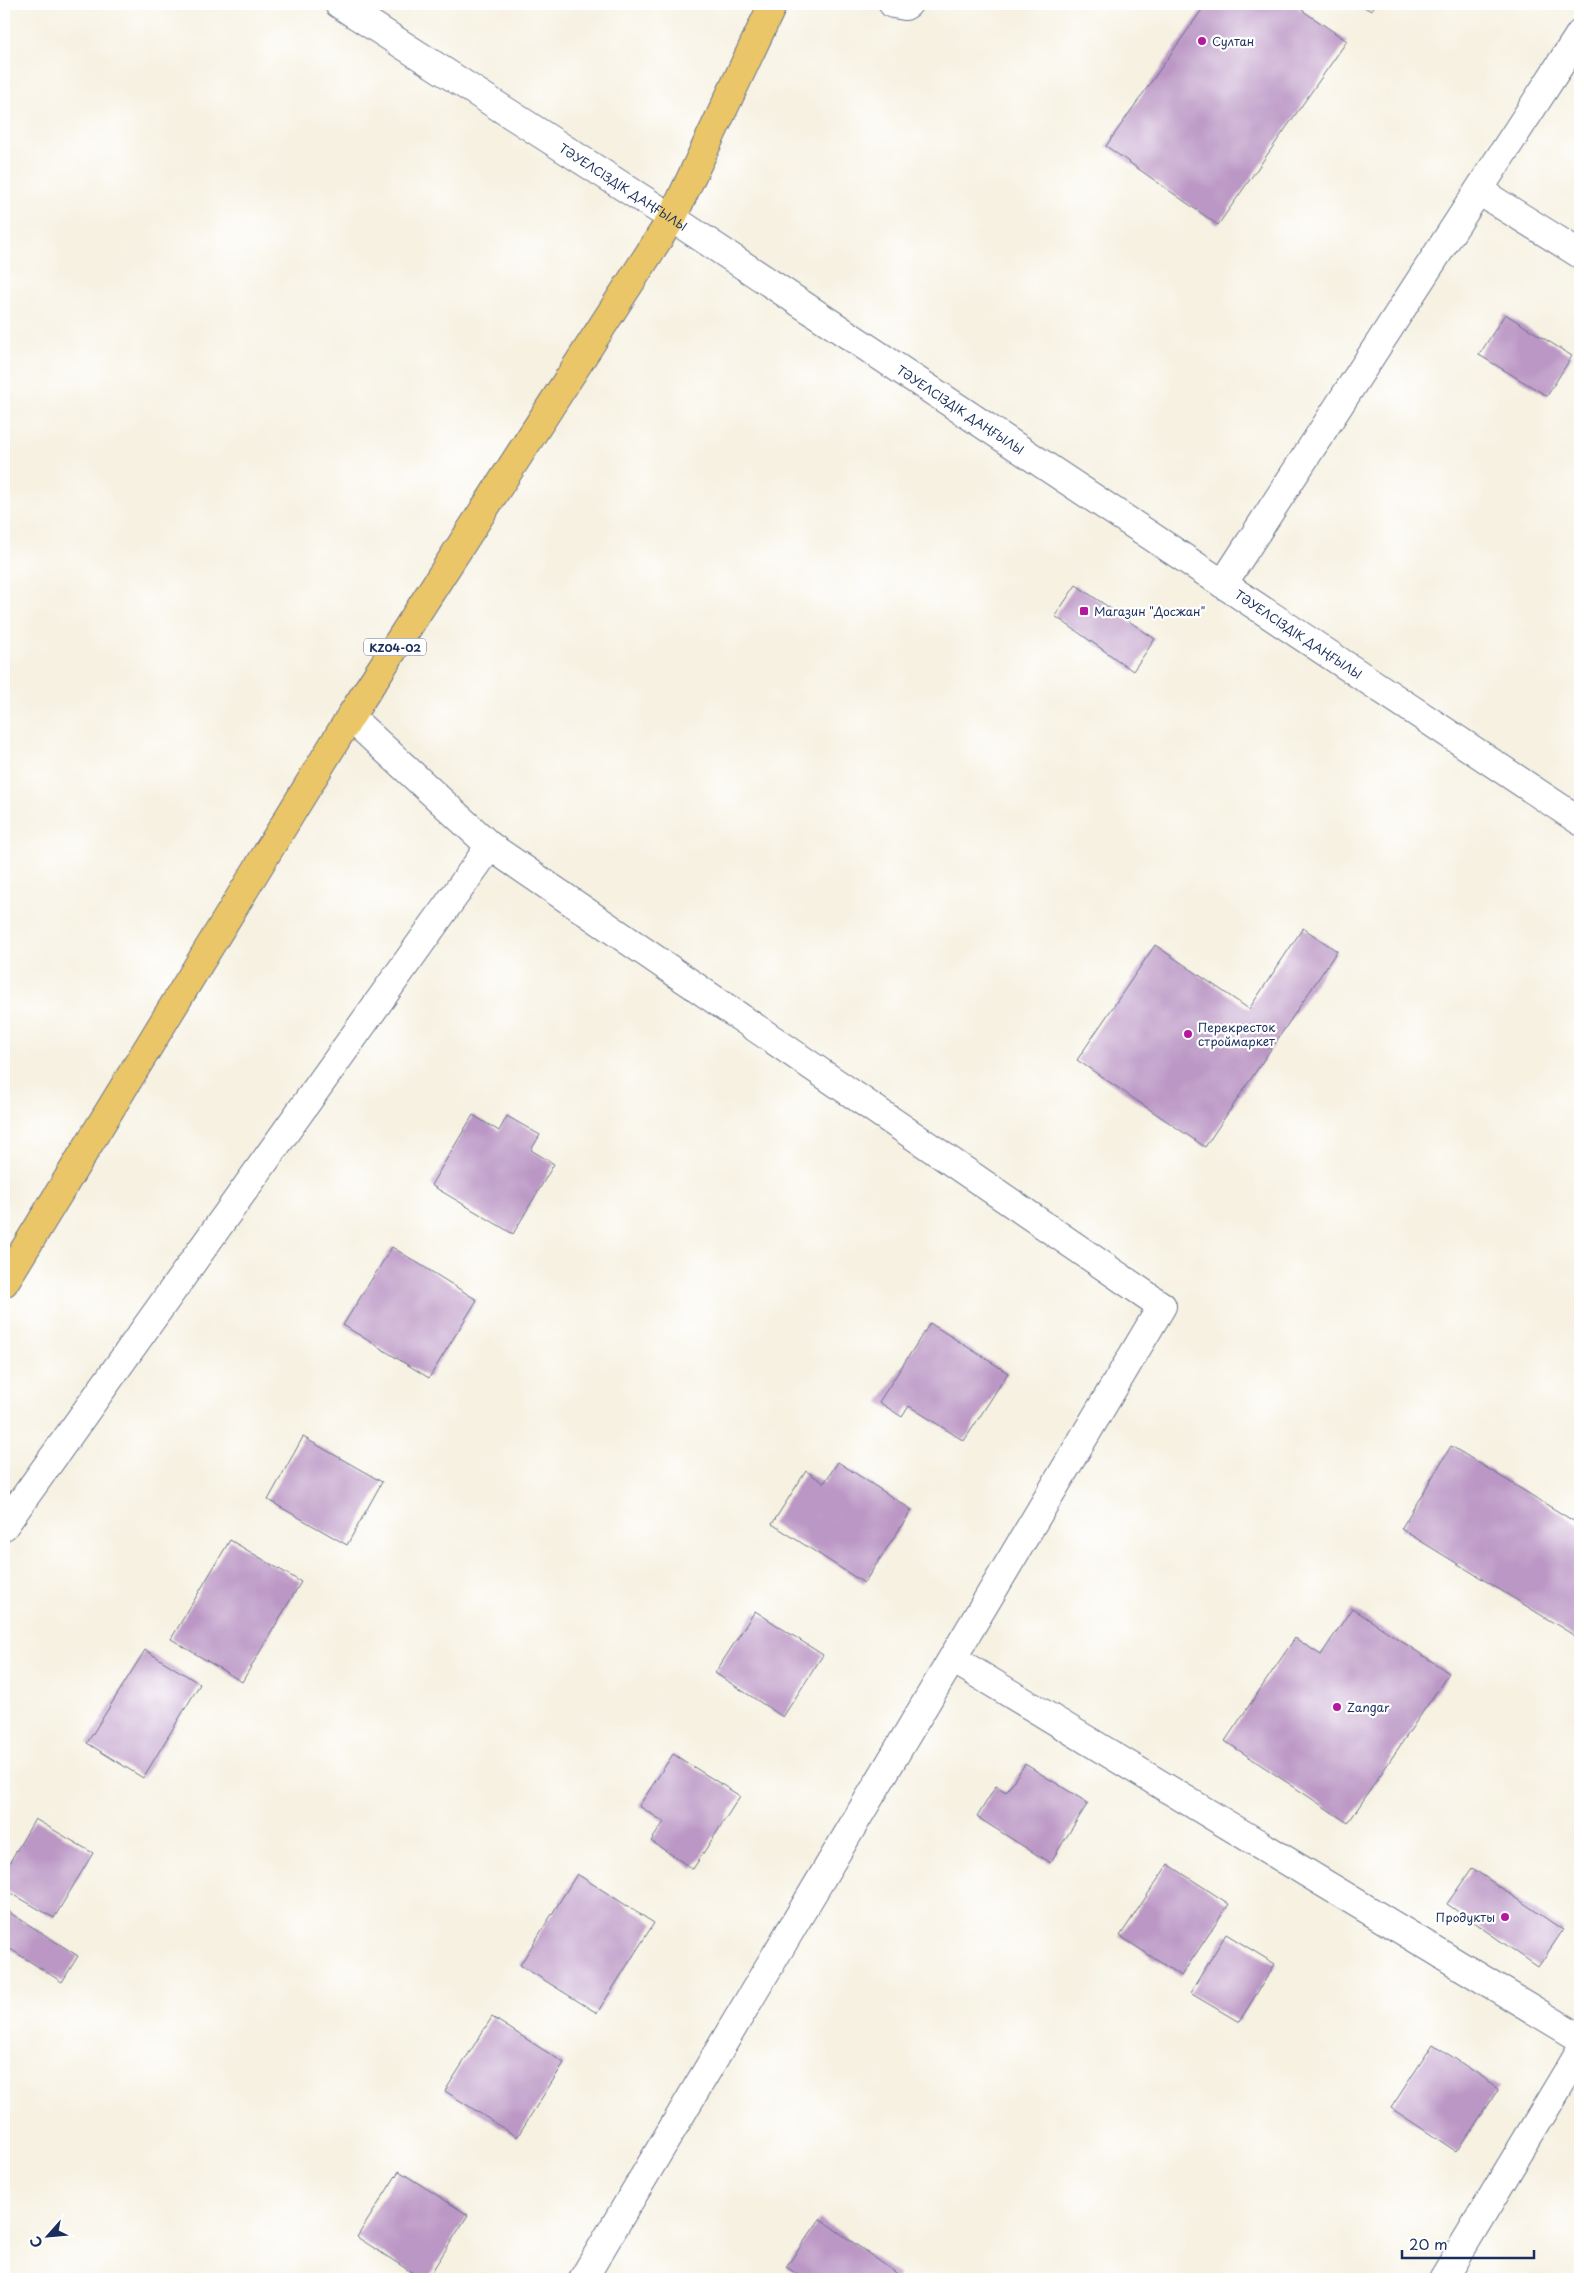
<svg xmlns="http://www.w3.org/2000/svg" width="1584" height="2283" font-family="'Playpen Sans',sans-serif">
  <rect width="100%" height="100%" fill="#fff"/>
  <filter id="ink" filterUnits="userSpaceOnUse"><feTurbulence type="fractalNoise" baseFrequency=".02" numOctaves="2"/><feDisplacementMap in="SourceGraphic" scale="10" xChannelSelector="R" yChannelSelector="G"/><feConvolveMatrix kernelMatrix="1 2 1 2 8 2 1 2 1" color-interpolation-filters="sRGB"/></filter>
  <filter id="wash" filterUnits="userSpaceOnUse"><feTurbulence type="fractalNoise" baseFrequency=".0096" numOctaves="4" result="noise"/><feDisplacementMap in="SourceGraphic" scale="20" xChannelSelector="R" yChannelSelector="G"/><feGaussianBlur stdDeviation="1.12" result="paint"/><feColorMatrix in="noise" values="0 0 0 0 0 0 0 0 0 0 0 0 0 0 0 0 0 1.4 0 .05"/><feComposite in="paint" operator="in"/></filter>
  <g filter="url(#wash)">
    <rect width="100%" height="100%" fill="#f6f1e1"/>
    <g id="blocks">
      <g fill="#bb97c5">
        <path d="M1206,4H1293L1347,41L1218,225L1106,146Z"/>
        <path d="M1359,4H1376L1371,11Z"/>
        <path d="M1505,314L1572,356L1547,396L1479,355Z"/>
        <path d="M1076,585L1155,639L1133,671L1055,616Z"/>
        <path d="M1303,928L1337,951L1205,1147L1077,1060L1155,945L1249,1009Z"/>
        <path d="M473,1115L499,1131L507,1116L540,1135L531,1150L554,1164L513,1234L431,1185Z"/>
        <path d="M392,1247L477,1300L429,1378L343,1325Z"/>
        <path d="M930,1323L1008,1373L964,1441L909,1406L902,1417L879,1402Z"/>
        <path d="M303,1437L382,1482L347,1545L268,1500Z"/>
        <path d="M1451,1446L1580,1525V1639L1401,1529Z"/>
        <path d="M838,1462L912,1510L864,1583L772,1524L806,1471L824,1483Z"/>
        <path d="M230,1540L301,1582L242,1682L171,1639Z"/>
        <path d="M1352,1608L1449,1673L1348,1823L1225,1741L1295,1638L1321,1655Z"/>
        <path d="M755,1611L823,1655L783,1717L715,1673Z"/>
        <path d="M145,1650L200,1684L143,1778L87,1743Z"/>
        <path d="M673,1754L740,1796L693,1869L651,1841L664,1822L639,1806Z"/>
        <path d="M1025,1764L1088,1803L1050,1863L977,1817L996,1786L1006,1792Z"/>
        <path d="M35,1819L93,1853L54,1918L4,1889V1872Z"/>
        <path d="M1168,1864L1229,1904L1181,1976L1120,1936Z"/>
        <path d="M1472,1868L1563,1930L1538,1967L1447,1904Z"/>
        <path d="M577,1874L654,1923L597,2013L520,1965Z"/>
        <path d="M4,1909L78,1956L62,1982L4,1945Z"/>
        <path d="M1226,1934L1275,1964L1239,2022L1190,1993Z"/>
        <path d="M492,2017L564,2063L517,2137L445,2091Z"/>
        <path d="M1433,2044L1499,2088L1457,2152L1391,2108Z"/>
        <path d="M399,2171L468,2215L427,2279H422L357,2237Z"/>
        <path d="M820,2219L899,2275L897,2279H804L786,2267Z"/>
      </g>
    </g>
  </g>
  <g filter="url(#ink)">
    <use href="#blocks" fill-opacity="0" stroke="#68738c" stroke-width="1"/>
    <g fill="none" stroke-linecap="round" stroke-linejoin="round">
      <g stroke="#68738c" stroke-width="30">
        <g id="minor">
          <path id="s1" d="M339,4L672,218L1580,821"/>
          <path d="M893,4L905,6L908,4"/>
          <path d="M1479,191L1580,254"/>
          <path d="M1223,584L1580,34"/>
          <path d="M350,717L490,846"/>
          <path d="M4,1526L490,846L1162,1306L583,2279"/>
          <path d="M953,1659L1580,2038"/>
          <path d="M1443,2279L1580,2051"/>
        </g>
      </g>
      <g stroke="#68738c" stroke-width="30">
        <path id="major" d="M4,1283L350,717L672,218L773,4"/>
      </g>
      <use href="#minor" stroke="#fff" stroke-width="28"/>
      <use href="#major" stroke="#ebc669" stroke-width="28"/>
    </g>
  </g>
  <g fill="#b5179e" stroke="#fff" stroke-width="2">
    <circle cx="1202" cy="41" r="5"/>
    <rect x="1079" y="606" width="10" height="10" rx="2.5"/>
    <circle cx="1188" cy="1034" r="5"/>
    <circle cx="1337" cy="1707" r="5"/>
    <circle cx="1505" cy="1917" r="5"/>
  </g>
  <g text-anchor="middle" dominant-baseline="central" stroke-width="4.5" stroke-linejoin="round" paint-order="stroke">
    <rect fill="#fff" stroke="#5f6d8e" stroke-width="1" x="364" y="638.5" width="62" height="17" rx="4"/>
    <g font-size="11" font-weight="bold" fill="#1b2f5e">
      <text x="395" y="647">KZ04-02</text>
    </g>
    <g font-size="12" fill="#1b2f5e" stroke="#fff" text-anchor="start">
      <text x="1212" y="41">Султан</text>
      <text x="1094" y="611">Магазин "Досжан"</text>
      <text x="1198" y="1027">Перекресток<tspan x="1198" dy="14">строймаркет</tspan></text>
      <text x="1347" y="1707">Zangar</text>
      <text x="1495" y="1917" text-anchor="end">Продукты</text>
    </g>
    <g font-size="12" fill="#1b2f5e" stroke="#fff">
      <text stroke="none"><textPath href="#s1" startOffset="338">ТӘУЕЛСІЗДІК ДАҢҒЫЛЫ</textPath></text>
      <text stroke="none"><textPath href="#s1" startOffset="742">ТӘУЕЛСІЗДІК ДАҢҒЫЛЫ</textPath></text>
      <text stroke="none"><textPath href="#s1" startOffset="1148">ТӘУЕЛСІЗДІК ДАҢҒЫЛЫ</textPath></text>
    </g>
  </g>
  <rect width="1584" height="2283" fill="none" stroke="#fff" stroke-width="20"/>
  <g transform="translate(48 2236) rotate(243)" stroke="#ffffff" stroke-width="4" paint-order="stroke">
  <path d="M0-4L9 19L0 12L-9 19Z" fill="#1b2f5e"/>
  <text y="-8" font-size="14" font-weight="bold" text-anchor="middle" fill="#1b2f5e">С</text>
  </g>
  <path d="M1402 2250v8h132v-8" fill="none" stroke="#1b2f5e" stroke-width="2.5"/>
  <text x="1409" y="2250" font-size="15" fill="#1b2f5e" stroke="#ffffff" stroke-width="4" paint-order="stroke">20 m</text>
</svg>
